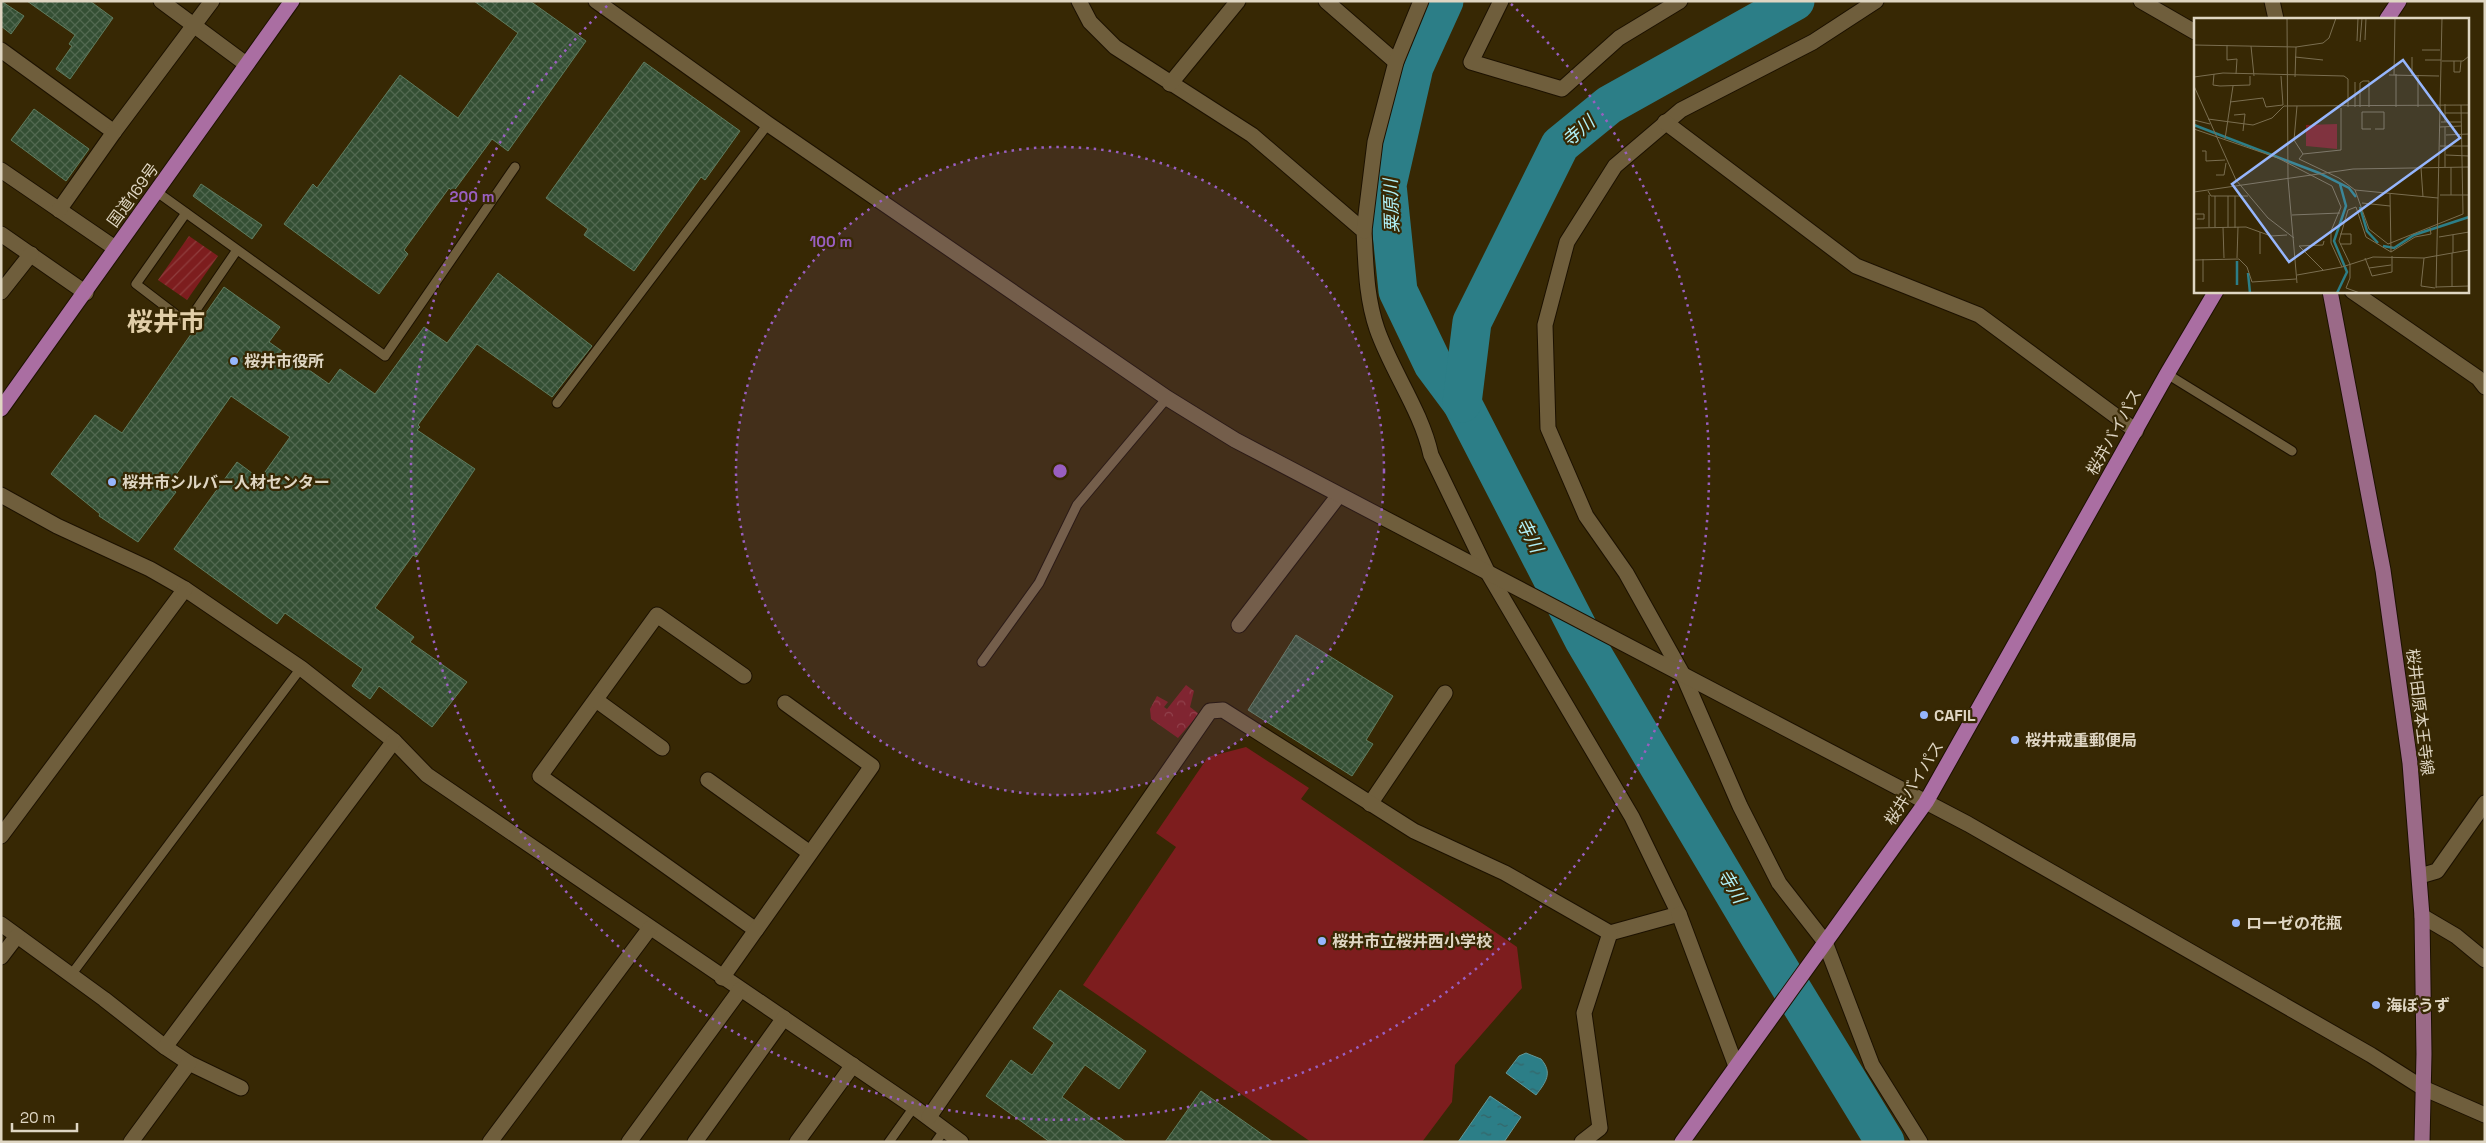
<svg xmlns="http://www.w3.org/2000/svg" width="2486" height="1143" font-family="'Space Grotesk','Noto Sans JP',sans-serif">
  <defs>
    <pattern id="park-crowns" width="20" height="18" patternUnits="userSpaceOnUse" patternTransform="scale(1.25)"><rect width="20" height="18" fill="#7d1d1e"/><path d="M2 6a3 3 0 1 1 6 0M12 15a3 3 0 1 1 6 0" fill="none" stroke="#8f3d3d"/></pattern>
    <pattern id="garden-furrows" width="10" height="10" patternUnits="userSpaceOnUse" patternTransform="scale(1.25)"><rect width="10" height="10" fill="#7d1d1e"/><path d="M-1 1l2-2M0 10L10 0M9 11l2-2" fill="none" stroke="#8f3d3d"/></pattern>
    <pattern id="water-ripples" width="26" height="14" patternUnits="userSpaceOnUse" patternTransform="scale(1.25)"><rect width="26" height="14" fill="#2c7e87"/><path d="M2 4q2-2 4 0t4 0M15 11q2-2 4 0t4 0" fill="none" stroke="#356568"/></pattern>
    <pattern id="building-cross-hatch" width="8" height="8" patternUnits="userSpaceOnUse" patternTransform="scale(1.25)"><rect width="8" height="8" fill="#344f34"/><path d="M0 0l8 8M0 8l8-8" fill="none" stroke="#516850"/></pattern>
  </defs>
  <rect width="100%" height="100%" fill="#372804"/>
  <path fill="url(#park-crowns)" d="M1186,685L1194,691L1190,707L1199,714L1178,738L1151,719L1150,709L1157,696L1168,702L1164,707L1167,709Z"/>
  <path fill="url(#garden-furrows)" d="M189,236L218,256L187,300L158,280Z"/>
  <path fill="#7d1d1e" d="M1246,747L1309,788L1301,799L1517,947L1522,988L1455,1065L1452,1102L1422,1142H1311L1083,985L1176,847L1156,833L1208,757Z"/>
  <g fill="url(#water-ripples)" stroke="#629899">
    <path d="M1526,1053L1541,1059C1553,1073 1546,1082 1536,1095L1506,1073L1519,1056Z"/>
    <path d="M1490,1096L1521,1117L1504,1142H1458Z"/>
  </g>
  <g fill="none" stroke-linecap="round" stroke-linejoin="round">
    <g stroke="#2c7e87" stroke-width="39">
      <path d="M1444,1L1414,67L1387,185L1398,291L1433,364L1462,403L1584,640L1760,937L1885,1142"/>
      <path d="M1462,403L1472,322L1560,145L1609,105L1795,1"/>
    </g>
  </g>
  <g fill="url(#building-cross-hatch)" stroke="#5f7c5f">
    <path d="M1,1L24,16L11,34L1,26Z"/>
    <path d="M27,1H90L113,18L70,79L56,69L72,46L69,44L75,35Z"/>
    <path d="M474,1H530L586,41L508,151L492,139L453,192L449,188L404,250L408,254L379,294L284,224L313,184L317,188L400,75L458,118L518,33Z"/>
    <path d="M644,62L740,131L705,180L701,177L634,271L584,235L588,229L546,198Z"/>
    <path d="M34,109L89,149L66,181L11,140Z"/>
    <path d="M201,184L262,225L252,239L193,196Z"/>
    <path d="M498,273L592,346L552,397L477,344L418,425L420,427L417,430L475,469L416,557L413,555L375,608L414,637L410,642L467,682L432,727L379,686L370,699L352,686L363,669L285,613L277,624L174,549L237,462L260,479L290,437L231,396L168,486L176,492L138,542L99,516L100,514L51,474L95,415L122,433L224,287L280,327L269,342L329,384L340,369L375,394L424,327L447,343Z"/>
    <path d="M1296,635L1393,696L1366,740L1373,744L1352,776L1248,710Z"/>
    <path d="M1060,990L1146,1051L1119,1089L1085,1065L1062,1097L1126,1142H1050L986,1096L1011,1060L1032,1075L1054,1043L1033,1028Z"/>
    <path d="M1201,1091L1273,1142H1165Z"/>
  </g>
  <g fill="none" stroke-linecap="round" stroke-linejoin="round">
    <g stroke="#1c1100" stroke-width="11">
      <g id="service">
        <path d="M157,192L385,356L515,167"/>
        <path d="M186,213L136,284L187,323L237,250"/>
        <path d="M2167,374L2292,451"/>
        <path d="M557,403L768,124"/>
        <path d="M982,662L1039,583L1077,505L1167,398"/>
        <path d="M71,975L301,668"/>
        <path d="M889,1142L914,1107"/>
        <path d="M936,1142L945,1129"/>
      </g>
    </g>
    <g stroke="#1c1100" stroke-width="17">
      <g id="minor">
        <path d="M161,1L246,64"/>
        <path d="M1079,1L1090,22L1115,47L1252,135L1364,231C1366,265 1366,297 1377,329C1392,372 1421,410 1431,455L1488,573L1632,817L1679,914L1610,933"/>
        <path d="M1326,1L1396,62"/>
        <path d="M1501,1L1471,62L1562,89L1619,38L1680,1"/>
        <path d="M1876,1L1813,42L1681,110L1615,166L1567,242L1545,325L1548,428L1586,516L1626,573L1683,675L1740,806L1779,883L1825,942L1872,1065L1920,1142"/>
        <path d="M2141,1L2195,32"/>
        <path d="M2272,1L2276,19"/>
        <path d="M1,50L114,132"/>
        <path d="M1170,84L1238,1"/>
        <path d="M1665,122L1856,266L1979,315L2136,431"/>
        <path d="M1,170L115,248"/>
        <path d="M59,210L114,132L212,1"/>
        <path d="M1364,231L1375,142L1396,62L1421,1"/>
        <path d="M1,234L86,293"/>
        <path d="M2352,291L2478,378L2485,387"/>
        <path d="M1,292L31,254"/>
        <path d="M1,495L57,526L150,569L185,589L301,668L394,741L427,775L914,1107L961,1142"/>
        <path d="M1239,625L1339,495"/>
        <path d="M744,676L657,615L540,776L756,930"/>
        <path d="M596,700L662,748"/>
        <path d="M708,780L810,853"/>
        <path d="M1370,804L1445,693"/>
        <path d="M1,836L185,589"/>
        <path d="M2420,876L2437,871L2485,803"/>
        <path d="M1679,914L1736,1066"/>
        <path d="M2422,916L2456,936L2485,960"/>
        <path d="M1,924L104,999L165,1047L189,1063L241,1088"/>
        <path d="M1,957L17,936"/>
        <path d="M722,978L872,766L785,703"/>
        <path d="M165,1047L394,741"/>
        <path d="M929,1117L1210,711L1223,710L1414,831L1505,873L1610,933L1584,1013L1600,1128L1582,1142"/>
        <path d="M131,1142L189,1063"/>
        <path d="M490,1142L650,928"/>
        <path d="M629,1142L740,990"/>
        <path d="M695,1142L784,1018"/>
        <path d="M797,1142L853,1065"/>
      </g>
    </g>
    <g stroke="#1c1100" stroke-width="17">
      <path id="tertiary" d="M596,1L768,124L1167,398L1235,440L1968,824L2371,1055L2423,1088L2485,1115"/>
    </g>
    <g stroke="#1c1100" stroke-width="17">
      <path id="primary" d="M2330,291L2383,570L2410,763L2422,916L2424,1054L2422,1142"/>
    </g>
    <g stroke="#1c1100" stroke-width="17">
      <g id="trunk">
        <path d="M2387,19L2399,1"/>
        <path d="M1,409L292,1"/>
        <path d="M1682,1142L1926,802L2167,374L2216,291"/>
      </g>
    </g>
    <use href="#service" stroke="#6f5e3c" stroke-width="9"/>
    <use href="#minor" stroke="#6f5e3c" stroke-width="15"/>
    <use href="#tertiary" stroke="#6f5e3c" stroke-width="15"/>
    <use href="#primary" stroke="#9b6a88" stroke-width="15"/>
    <use href="#trunk" stroke="#aa6ea2" stroke-width="15"/>
  </g>
  <circle cx="1060" cy="471" r="324" fill="#995fc0" fill-opacity=".12"/>
  <g fill="none" stroke="#995fc0" stroke-width="2.5" stroke-dasharray="2.5 5">
    <circle cx="1060" cy="471" r="324"/>
    <path d="M1511 4A649 649 0 1 1 609 4"/>
  </g>
  <g fill="#96b6fd" stroke="#372804" stroke-width="2">
    <circle cx="234" cy="361" r="5"/>
    <circle cx="112" cy="482" r="5"/>
    <circle cx="1924" cy="715" r="5"/>
    <circle cx="2015" cy="740" r="5"/>
    <circle cx="2236" cy="923" r="5"/>
    <circle cx="1322" cy="941" r="5"/>
    <circle cx="2376" cy="1005" r="5"/>
  </g>
  <g text-anchor="middle" dominant-baseline="central" stroke-width="4.5" stroke-linejoin="round" paint-order="stroke">
    <g font-size="16" fill="#dfd6c3" stroke="#372804">
      <text transform="translate(133 195) rotate(-54)">国道169号</text>
      <text transform="translate(2114 432) rotate(-61)">桜井バイパス</text>
      <text transform="translate(2420 712) rotate(83)">桜井田原本王寺線</text>
      <text transform="translate(1914 783) rotate(-58)">桜井バイパス</text>
    </g>
    <g font-size="16" font-weight="bold" fill="#dfd6c3" stroke="#372804" text-anchor="start">
      <text x="244" y="361">桜井市役所</text>
      <text x="122" y="482">桜井市シルバー人材センター</text>
      <text x="1934" y="715">CAFIL</text>
      <text x="2025" y="740">桜井戒重郵便局</text>
      <text x="2246" y="923">ローゼの花瓶</text>
      <text x="1332" y="941">桜井市立桜井西小学校</text>
      <text x="2386" y="1005">海ぼうず</text>
    </g>
    <g font-size="18" font-style="italic" fill="#b0f0f7" stroke="#372804">
      <text transform="translate(1578 131) rotate(-41)">寺川</text>
      <text transform="translate(1391 206) rotate(-92)">粟原川</text>
      <text transform="translate(1530 535) rotate(63)">寺川</text>
      <text transform="translate(1732 886) rotate(59)">寺川</text>
    </g>
    <g font-size="26" font-weight="bold" fill="#e1cea8" stroke="#372804">
      <text x="166" y="322">桜井市</text>
    </g>
  </g>
  <g transform="translate(2194 18)">
    <rect width="275" height="275" fill="#372804"/>
    <path d="M143,106V131L112,128V107Z" fill="#7d1d1e"/>
    <path fill="none" stroke="#2c7e87" stroke-width="2.5" d="M0,107L125,155L155,170L162,179M166,189L173,213L184,225M189,228L200,230L220,217L275,199M54,255L56,275M43,267V243M143,275L153,254L140,223L152,188L146,166"/>
    <path fill="none" stroke="#7a6e50" stroke-width="1" d="M93,0L94,161L103,265M171,22L172,0M163,23L164,0M166,24L168,0M0,27L102,29L129,25L135,20L142,0M33,27V42L43,41L42,56M57,28L60,58M228,32H246M101,39L129,42M218,39V57M231,42H247M248,43H269L275,38M260,43V54H266L267,43M20,56L19,67L26,68L56,67V58M195,57L245,58M200,57L201,0M87,58L89,87M0,59L29,55L150,58L154,61V89M101,59L102,29M161,64V89M0,68L42,162L74,200L100,220M36,84L69,80L72,89L89,87M103,88L100,122L109,136L147,132V90M166,89V65L169,63H175V89M202,89V56M224,89V57M168,94H190V111H181M168,94V111H177M251,95H275M40,97L51,96L49,113M14,101L59,107L78,100L90,88L275,87M0,102L16,106M247,104H267M251,104V86M246,109L267,108M0,111L84,140L138,168L147,189L137,213V225L148,249M252,117L275,116M31,121L39,68M246,128H275M8,133H12V143L31,142M109,136L105,141L145,160L161,172L244,180M252,137L275,138M251,149V109M227,150L229,179M22,157H30L32,145M161,172L175,211L194,226L269,196L267,87M14,173L17,178H54M0,174L159,151L275,149M196,176L197,234M15,177V209M246,177H275M257,177V149M21,178V209M34,178V209M41,178V210M168,185L196,188M0,196H10V201H3M98,197L146,195M29,209L30,240M0,210L52,209L77,218L93,217M66,214V236M146,216H157V226H146M259,217V235M245,219L275,214M105,228L129,252M105,228L129,227L130,223M258,235V269M43,240L44,209M171,240L175,250L197,247M230,240L227,268L241,270M0,242L45,241L53,249L58,264L102,261M175,250L178,258L198,254V238M103,257L148,249L179,239L230,240L275,232M9,264V241M242,269L275,268M242,270L248,0M166,275L152,270L156,260V246L145,223L154,192L162,189L172,219L197,234L221,219L237,216L236,210"/>
    <path fill="#96b6fd" fill-opacity="0.15" stroke="#96b6fd" stroke-width="2.5" d="M209,42L266,120L95,244L38,166Z"/>
    <rect width="275" height="275" fill="none" stroke="#dfd6c3" stroke-width="2.5"/>
  </g>
  <circle cx="1060" cy="471" r="8" fill="#995fc0" stroke="#372804" stroke-width="2.5"/>
  <g font-size="15" text-anchor="middle" font-weight="bold" fill="#995fc0" stroke="#372804" stroke-width="4.5" stroke-linejoin="round" paint-order="stroke">
    <text x="472" y="202">200 m</text>
    <text x="831" y="247">100 m</text>
  </g>
  <rect width="2486" height="1143" fill="none" stroke="#dfd6c3" stroke-width="5"/>
  <path d="M12 1123v8h65v-8" fill="none" stroke="#dfd6c3" stroke-width="2.5"/>
  <text x="20" y="1123" font-size="15" fill="#dfd6c3" stroke="#372804" stroke-width="4" paint-order="stroke">20 m</text>
</svg>
